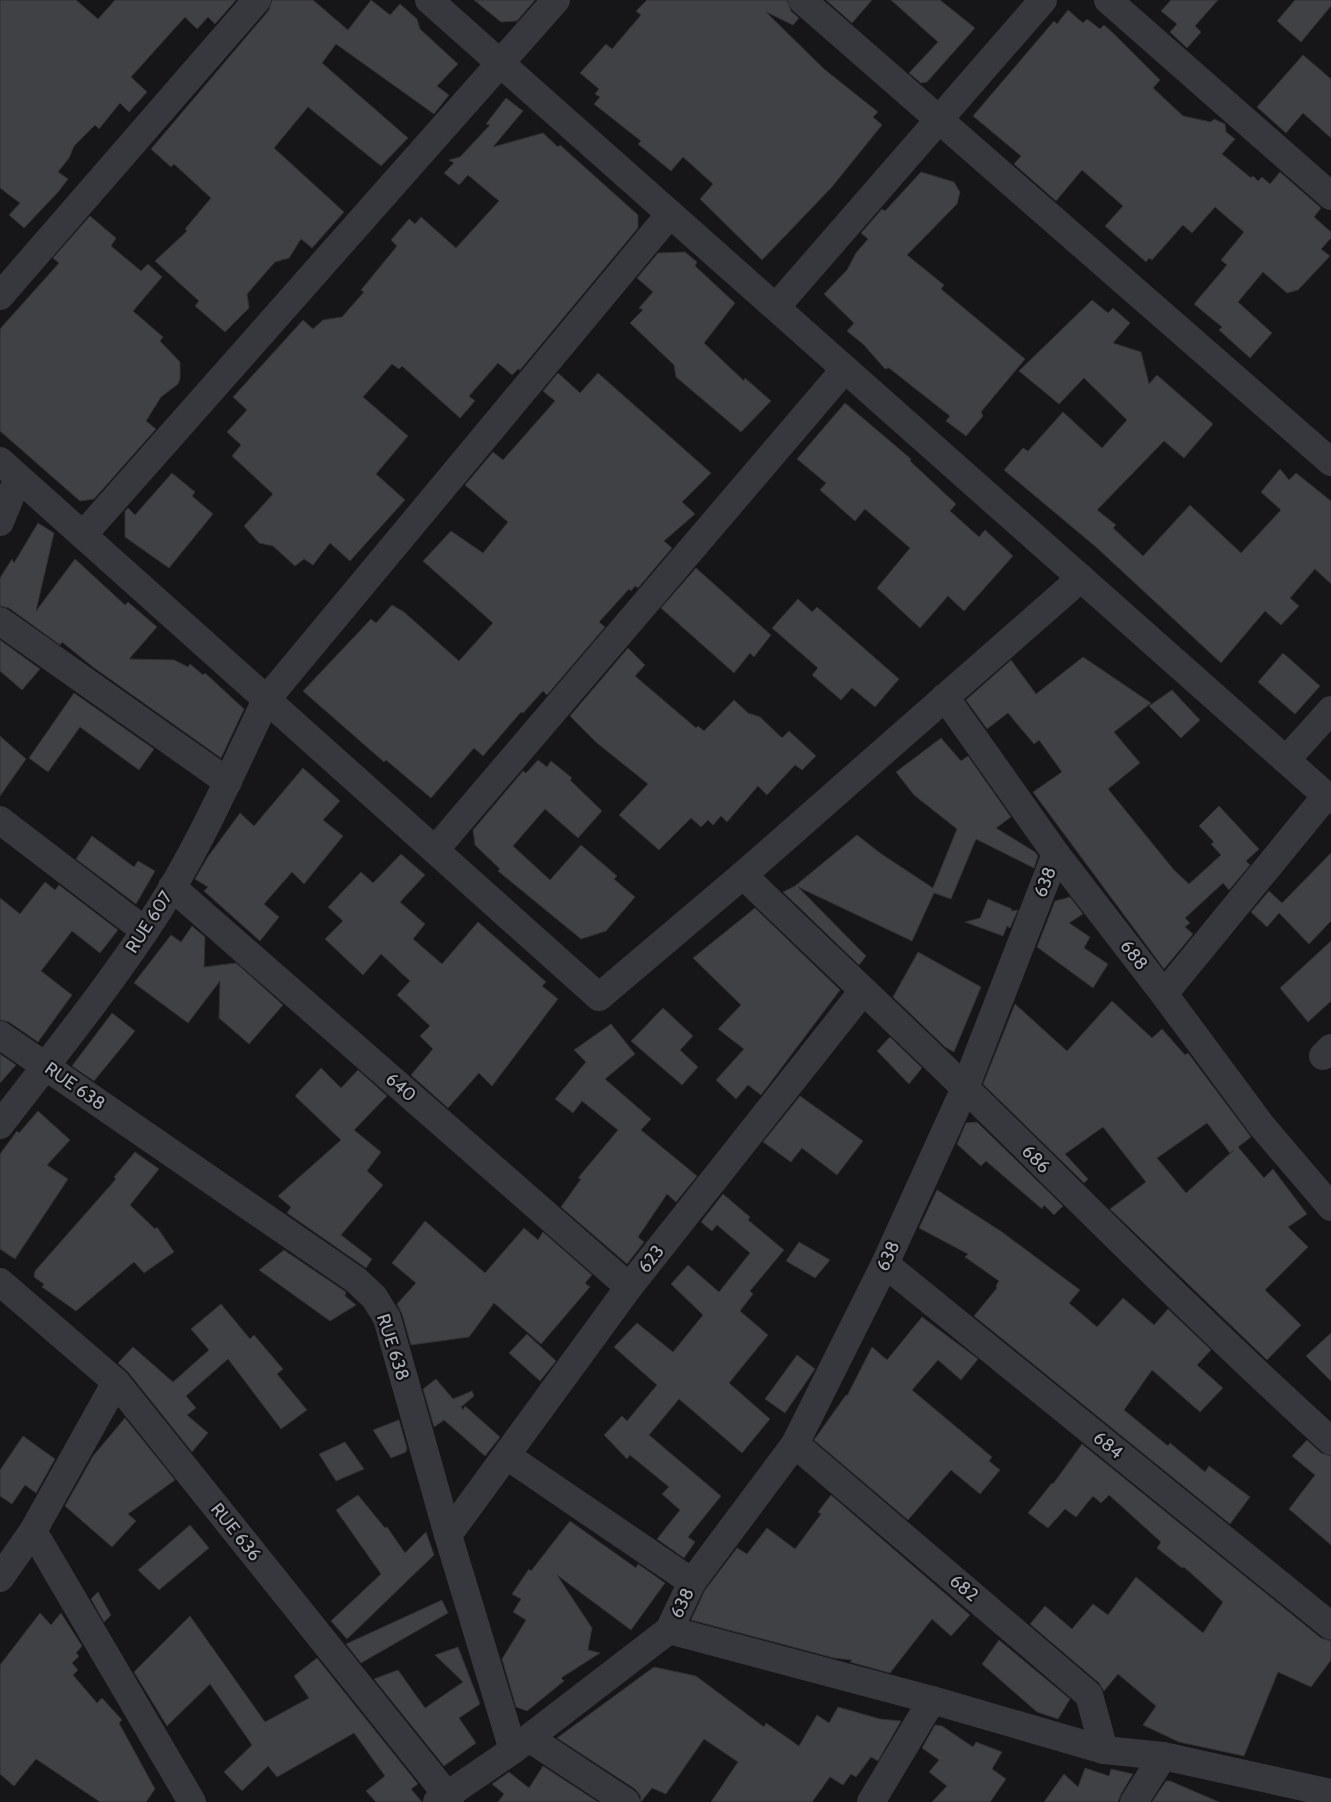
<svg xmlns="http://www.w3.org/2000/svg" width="1331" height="1802" font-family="Cabin,sans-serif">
  <rect width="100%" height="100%" fill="#161618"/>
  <g fill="#404145" stroke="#303034" fill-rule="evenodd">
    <path d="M0,0H76L98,19L115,0H236L215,24L208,17L197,29L185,17L131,77L147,92L129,112L120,103L99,129L95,125L74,146L69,158L58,172L68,179L59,191L24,228L9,215L20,203L0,188Z"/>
    <path d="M272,0H313L348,30L371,0L390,15L400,4L417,19L420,29L458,64L437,86L449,95L434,114L336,44L322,63L408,138L381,166L308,107L274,148L344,212L312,248L301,239L289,258L275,262L247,294L249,308L225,332L195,306L199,301L155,261L187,231L185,229L211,198L174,164L171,167L151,149L269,10Z"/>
    <path d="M474,0H535L517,21L501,22Z"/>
    <path d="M647,0H787L791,11L799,18L793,25L766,12L824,69L878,112L873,117L882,125L831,188L762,260L700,199L713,184L683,157L671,171L638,144L641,141L594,104L600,97L595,94L599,89L580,73L606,44L612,49L641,15L636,11Z"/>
    <path d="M826,0H872L852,23Z"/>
    <path d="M891,0H940L975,28L927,82L921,83L909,73L938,42Z"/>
    <path d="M1171,0H1218L1195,26L1201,32L1187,48L1170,32L1177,24L1161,11Z"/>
    <path d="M1295,0H1331V6L1301,42L1277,21Z"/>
    <path d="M1068,10L1083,23L1087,19L1100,29L1104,25L1114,34L1160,80L1153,88L1183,116L1211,122L1214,119L1225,124L1226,132L1235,139L1222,154L1251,178L1253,176L1258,181L1262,177L1270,184L1280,172L1321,208L1314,217L1331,232V238L1321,249L1330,256L1298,290L1287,293L1263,272L1238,302L1272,333L1250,358L1219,330L1222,327L1194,304L1227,265L1221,260L1244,232L1215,207L1192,233L1183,225L1152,260L1149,258L1146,262L1105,226L1123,206L1082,170L1056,201L1014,164L1021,156L973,116L1054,21L1057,24Z"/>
    <path d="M1303,55L1331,79V138L1303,113L1286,133L1257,107Z"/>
    <path d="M506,98L523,111L493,147L543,133L558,147L560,145L638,215V228L520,370L518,369L512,375L498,363L469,396L475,401L460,418L402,366L399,369L392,364L363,397L408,436L376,474L405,500L350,561L330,543L313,565L304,559L295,566L273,546L259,543L244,526L273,494L232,456L241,445L227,432L247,410L233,397L303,320L313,329L323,320L342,317L364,292L361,290L397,246L391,240L409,219L415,224L421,217L456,248L499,201L468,175L459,185L444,173L454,163L449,160L460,157L490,125L486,124Z"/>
    <path d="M921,172L954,182L960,192L957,204L907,255L944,285L941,289L1025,359L981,412L983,416L966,436L946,421L950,416L889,368L885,369L864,345L847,331L854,323L824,294L847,270L856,253L868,239L861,233L882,209L885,211Z"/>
    <path d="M90,216L116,238L111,246L141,271L148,264L162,277L133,311L163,337L160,341L180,362V379L178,384L161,397L146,421L156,429L94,499L80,501L0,431V329L59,263L53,258Z"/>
    <path d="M685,252L697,262L695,266L735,303L704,343L744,381L745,378L771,401L741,432L676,377L674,365L630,323L643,310L639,308L653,292L637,278L658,253Z"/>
    <path d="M1092,300L1108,313L1113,308L1130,323L1113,343L1141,352L1149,384L1157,375L1213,424L1184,458L1164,441L1097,510L1116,525L1113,528L1143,556L1190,505L1241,553L1281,510L1261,492L1280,469L1289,480L1296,473L1331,501V584L1315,569L1290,598L1299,606L1281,625L1265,611L1221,663L1096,547L1004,470L1023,448L1028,451L1063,412L1102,448L1127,420L1084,378L1059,404L1019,371Z"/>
    <path d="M558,373L580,393L598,373L711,473L682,502L695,514L664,541L672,548L638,588L635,586L631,591L629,589L599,622L605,627L547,695L543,691L523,713L521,712L483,756L474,748L431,798L386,760L384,762L303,691L371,619L376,623L392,605L404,612L459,661L493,623L423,561L451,531L483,553L508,522L465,485L493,452L503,460L555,401L543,391Z"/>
    <path d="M845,403L911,459L910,461L956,504L950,511L979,537L985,530L1013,556L964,611L948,596L920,628L877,588L910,548L865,509L855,521L820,490L826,483L797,459Z"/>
    <path d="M172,473L195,492L192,496L213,514L169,568L125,537V511L128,508L135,515Z"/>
    <path d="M38,523L54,533L36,611L75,559L125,605L128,602L157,627L129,659L174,660L188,667L190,664L203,675L205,673L244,709L221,758L93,667L62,642L60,645L9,608L0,606V578L12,559L14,563Z"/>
    <path d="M696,568L771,635L754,657L750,653L734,673L661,608Z"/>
    <path d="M798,599L812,612L817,607L899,679L875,707L852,688L841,700L812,675L818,668L772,628Z"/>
    <path d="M0,640L40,669L22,690L0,671Z"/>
    <path d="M628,648L645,665L635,676L696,728L698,726L704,731L734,700L748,713L760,717L782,738L789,731L816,756L802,770L795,765L767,795L758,786L727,822L721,816L713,825L708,820L701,827L691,818L659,850L619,815L648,784L597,743L570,716Z"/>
    <path d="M1283,653L1320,686L1295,714L1258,682Z"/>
    <path d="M1083,657L1151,703L1114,732L1140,763L1108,789L1174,870L1189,884L1221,855L1211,844L1214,842L1199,826L1219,806L1259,849L1246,861L1250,865L1229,890L1223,883L1185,918L1190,923L1185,927L1193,934L1164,969L1033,792L1062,772L1039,740L1034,744L1008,713L987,729L966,700L1011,660L1036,694Z"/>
    <path d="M1172,690L1200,720L1181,738L1149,706Z"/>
    <path d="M74,693L154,749L139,770L80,727L48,772L29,758Z"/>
    <path d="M0,736L26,759L0,796Z"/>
    <path d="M941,738L961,761L968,756L1011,817L996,828L1035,852L1038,856L1034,868L976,839L951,899L934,893L912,941L798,887L866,956L859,965L783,892L795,886L857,835L880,853L933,888L957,829L914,795L896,772Z"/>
    <path d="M538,760L547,767L551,761L572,778L570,780L602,811L578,838L545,809L513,846L550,880L581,845L617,876L614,879L635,897L606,931L581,939L498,871L500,869L475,845L473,830L523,771L526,773Z"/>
    <path d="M303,768L340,801L323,820L343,836L304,884L292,872L264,904L279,917L260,941L204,891L208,887L195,879L207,858L240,813L254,826Z"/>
    <path d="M92,836L134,867L138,861L155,871L136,904L76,859Z"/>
    <path d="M1331,853V921L1309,944L1279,913L1267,927L1251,912L1269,891L1282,903Z"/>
    <path d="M401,854L425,875L400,902L425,924L413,939L442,964L478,922L546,982L542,986L558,999L492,1086L479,1073L448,1108L411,1075L433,1049L420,1036L430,1026L397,995L410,981L381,954L363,975L325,939L343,921L328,907L361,872L373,883Z"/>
    <path d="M45,882L55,890L59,885L118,930L100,953L72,931L41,971L72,995L38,1042L9,1022L0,1020V898L20,914Z"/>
    <path d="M1070,897L1083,914L1069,923L1090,937L1084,948L1108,964L1093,988L1037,947L1055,901Z"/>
    <path d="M988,899L1012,909L1011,911L1018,910L1010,928L1007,926L1003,936L965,922L980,918Z"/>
    <path d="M755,908L840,990L761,1095L748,1085L736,1099L716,1080L744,1049L718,1029L741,1005L693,958Z"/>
    <path d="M192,926L205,937L204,967L236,963L283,1005L249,1044L219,1018L220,981L188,1023L134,983L171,935L181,942Z"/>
    <path d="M1331,941V1001L1308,1022L1280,988Z"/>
    <path d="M918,952L981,987L954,1052L945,1047L893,997Z"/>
    <path d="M1112,1001L1152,1038L1162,1029L1185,1055L1188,1053L1251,1137L1238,1147L1264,1178L1273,1169L1307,1214L1288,1227L1308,1247L1265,1290L1301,1325L1267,1360L1110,1209L1146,1182L1103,1127L1065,1154L1088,1179L1084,1183L983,1084L1015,1004L1067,1051ZM1207,1123L1230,1153L1234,1150L1186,1193L1157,1158Z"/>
    <path d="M663,1008L693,1036L680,1050L698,1067L682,1085L631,1041Z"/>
    <path d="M112,1013L135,1031L94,1081L72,1066Z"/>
    <path d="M611,1024L635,1054L605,1079L651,1119L641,1130L697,1176L676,1202L667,1194L638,1237L644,1242L627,1264L561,1207L581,1179L578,1178L618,1130L582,1101L573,1113L555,1099L586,1062L574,1050Z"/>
    <path d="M890,1037L922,1068L909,1084L877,1051Z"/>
    <path d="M0,1054L16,1065L0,1083Z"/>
    <path d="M321,1068L341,1088L358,1070L387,1096L354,1130L381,1152L367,1171L383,1185L341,1235L372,1259L366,1268L287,1213L291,1207L278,1196L341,1140L295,1096Z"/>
    <path d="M800,1096L863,1141L837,1175L802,1148L791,1162L763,1142Z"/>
    <path d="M38,1111L70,1140L47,1165L68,1179L15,1259L0,1249V1154L17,1131L19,1133Z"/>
    <path d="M977,1122L1063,1206L1054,1215L1044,1205L1042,1209L986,1161L981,1166L957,1144L966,1123Z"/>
    <path d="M135,1152L159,1169L130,1205L155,1229L157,1227L174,1252L144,1273L134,1262L76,1311L42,1287L44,1284L34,1277L35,1271L116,1179L114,1177Z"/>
    <path d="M937,1190L1002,1232L1080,1290L1069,1303L1097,1327L1123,1298L1154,1325L1168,1309L1211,1350L1197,1365L1223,1388L1200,1412L1152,1370L1124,1410L1168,1446L1170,1443L1205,1472L1209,1466L1250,1497L1230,1524L974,1316L997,1288L996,1286L999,1281L965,1257L968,1254L919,1228Z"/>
    <path d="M723,1194L750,1217L748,1220L784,1250L750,1291L753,1294L740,1311L768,1335L729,1383L770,1419L742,1453L679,1399L649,1435L721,1496L688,1537L695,1542L684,1558L657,1539L680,1510L662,1494L669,1487L630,1455L627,1459L604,1435L622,1416L627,1421L657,1385L614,1347L637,1323L673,1352L703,1315L671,1284L688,1265L719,1292L750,1253L717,1225L712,1231L701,1222Z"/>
    <path d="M425,1221L485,1273L524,1228L538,1240L543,1232L592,1275L585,1283L590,1287L541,1344L494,1303L469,1337L411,1345L402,1314L397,1304L416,1283L392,1263Z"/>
    <path d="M799,1242L830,1260L815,1278L786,1261Z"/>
    <path d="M284,1250L346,1292L345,1296L356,1305L330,1321L259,1270Z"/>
    <path d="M221,1304L250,1339L254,1335L283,1369L277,1374L307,1410L281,1429L228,1359L186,1396L196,1408L187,1415L208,1433L192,1452L128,1372L118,1363L133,1347L173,1382L209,1350L191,1329Z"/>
    <path d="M922,1317L978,1359L961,1380L938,1360L912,1390L992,1457L989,1461L1000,1470L980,1494L951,1470L908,1520L814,1440L846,1395L847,1396L872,1347L887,1360Z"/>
    <path d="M1331,1333V1381L1306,1356Z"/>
    <path d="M527,1334L556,1361L540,1381L509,1353Z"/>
    <path d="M797,1355L815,1369L785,1413L765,1399Z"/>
    <path d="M436,1379L453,1399L472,1391L474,1396L461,1407L463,1410L465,1406L500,1437L485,1456L444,1420L434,1427L423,1389Z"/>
    <path d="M125,1418L175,1480L128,1514L136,1521L112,1547L65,1506L93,1456Z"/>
    <path d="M399,1420L407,1448L406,1452L391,1458L373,1430Z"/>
    <path d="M23,1436L55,1459L36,1493L25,1485L12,1504L0,1496V1470Z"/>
    <path d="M1307,1440L1321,1453L1331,1456V1545L1289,1509L1315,1475L1292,1456Z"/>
    <path d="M345,1442L364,1469L336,1481L319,1454Z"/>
    <path d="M1082,1444L1321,1638L1331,1641V1660L1311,1687L1278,1672L1244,1756L1179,1742L1143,1725L1156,1706L1118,1674L1104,1691L1099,1683L1030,1624L1045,1606L1072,1629L1093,1604L1108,1615L1136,1577L1203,1633L1223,1602L1184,1567L1182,1568L1157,1548L1161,1542L1109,1495L1101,1503L1093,1496L1076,1517L1065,1509L1048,1528L1028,1513L1052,1483L1053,1484Z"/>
    <path d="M358,1495L385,1528L387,1527L405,1553L426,1532L434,1555L347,1639L331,1621L381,1574L336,1510Z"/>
    <path d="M831,1495L970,1615L951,1636L932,1619L890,1673L850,1662L852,1660L834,1658L691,1620L705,1590L737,1548L747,1554L767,1528L795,1549L821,1514L818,1512Z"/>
    <path d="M570,1521L636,1568L638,1564L665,1583L631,1630L557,1575L592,1628L588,1650L600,1653L561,1678L564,1681L527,1711L516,1707L502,1659L526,1620L513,1612L521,1599L512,1594L529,1569L531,1571Z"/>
    <path d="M190,1525L209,1548L159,1590L138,1570Z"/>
    <path d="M98,1592L111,1615L104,1622L91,1599Z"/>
    <path d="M442,1600L448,1613L361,1663L346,1644Z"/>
    <path d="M40,1613L51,1625L61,1613L82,1646L76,1653L79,1656L72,1663L78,1670L73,1675L97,1703L102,1698L122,1720L119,1723L155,1789L146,1802H100L36,1759L14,1786L0,1774V1665Z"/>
    <path d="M190,1616L265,1722L309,1698L294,1676L317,1658L418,1784L411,1789L422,1802H376L366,1791L385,1776L354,1733L277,1777L268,1766L242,1791L224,1772L252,1745L210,1684L167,1726L134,1672Z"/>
    <path d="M999,1640L1070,1699L1058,1719L1037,1712L982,1664Z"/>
    <path d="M458,1647L480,1704L459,1718L476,1743L444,1766L374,1679L398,1670L425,1708L463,1682L435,1655Z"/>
    <path d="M654,1667L696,1676L764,1727L766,1723L799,1746L817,1715L829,1723L838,1707L880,1719L901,1721L878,1761L871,1757L856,1777L851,1774L843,1785L830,1777L812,1802H711L738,1762L704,1739L666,1794L652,1788L641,1802L640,1795L635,1789L557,1738Z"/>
    <path d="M935,1725L942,1726L973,1747L976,1742L1002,1752L992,1769L1006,1779L990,1802H932L947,1786L929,1772L939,1760L922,1748Z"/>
    <path d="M543,1766L598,1802H498L504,1794L492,1784L509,1772L529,1788Z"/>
    <path d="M1085,1768L1109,1776L1111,1769L1133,1774L1121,1794L1118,1802H1044L1064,1774L1078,1787Z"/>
    <path d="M1166,1781H1170L1219,1802H1152Z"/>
  </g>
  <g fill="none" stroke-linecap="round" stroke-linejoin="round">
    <g stroke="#37383d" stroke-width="28">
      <path d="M429,0L1331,800"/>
      <path d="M802,0L1331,462"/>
      <path d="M1108,0L1331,196"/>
      <path d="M0,296L257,0"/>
      <path d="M776,307L1043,0"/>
      <path d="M0,461L599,997L743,875L1081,578"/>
      <path d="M0,522L18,478"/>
      <path d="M83,535L556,0"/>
      <path d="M0,621L228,782"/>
      <path d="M945,697L1056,854L1164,994L1261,1125L1331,1207"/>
      <path d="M1286,760L1331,710"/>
      <path d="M0,820L145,931"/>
      <path d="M435,850L845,369"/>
      <path d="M743,875C817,947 892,1017 965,1088C1086,1206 1205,1327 1331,1441"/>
      <path d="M172,887L629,1287"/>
      <path d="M1164,994L1326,796"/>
      <path d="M0,1035L356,1280L374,1297L387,1318L448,1535L513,1750"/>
      <path d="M1323,1056L1331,1048"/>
      <path d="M0,1125C49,1061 100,998 145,931C194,859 229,778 266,700L670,214"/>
      <path d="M885,1264L1331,1626"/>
      <path d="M0,1282L116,1382L447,1795L450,1802"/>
      <path d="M795,1444L1089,1695L1104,1750"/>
      <path d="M507,1456L692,1582"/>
      <path d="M33,1531L192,1802"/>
      <path d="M448,1535L629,1287L863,991"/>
      <path d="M0,1578L33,1531L116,1382"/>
      <path d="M669,1630L932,1700L1104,1750L1163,1756L1331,1793"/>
      <path d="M529,1738L626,1802"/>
      <path d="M437,1802L513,1750L669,1630L692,1582L795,1444L885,1264L965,1088L1056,854"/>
      <path d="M871,1802L932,1700"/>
      <path d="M1134,1802L1163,1756"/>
    </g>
  </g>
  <g text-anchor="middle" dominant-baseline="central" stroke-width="4.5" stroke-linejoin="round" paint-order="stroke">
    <g font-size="18" fill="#a8adb8" stroke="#111113">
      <text transform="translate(1045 882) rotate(-69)">638</text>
      <text transform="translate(149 922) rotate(-57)">RUE 607</text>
      <text transform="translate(1134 955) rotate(52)">688</text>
      <text transform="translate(75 1086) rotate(35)">RUE 638</text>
      <text transform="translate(401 1087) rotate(41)">640</text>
      <text transform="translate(1036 1159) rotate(45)">686</text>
      <text transform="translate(888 1256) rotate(-65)">638</text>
      <text transform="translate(651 1259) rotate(-52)">623</text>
      <text transform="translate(393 1347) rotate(72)">RUE 638</text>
      <text transform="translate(1108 1445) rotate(39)">684</text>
      <text transform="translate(236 1532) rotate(51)">RUE 636</text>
      <text transform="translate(964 1588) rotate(40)">682</text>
      <text transform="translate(682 1603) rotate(-64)">638</text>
    </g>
  </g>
</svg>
